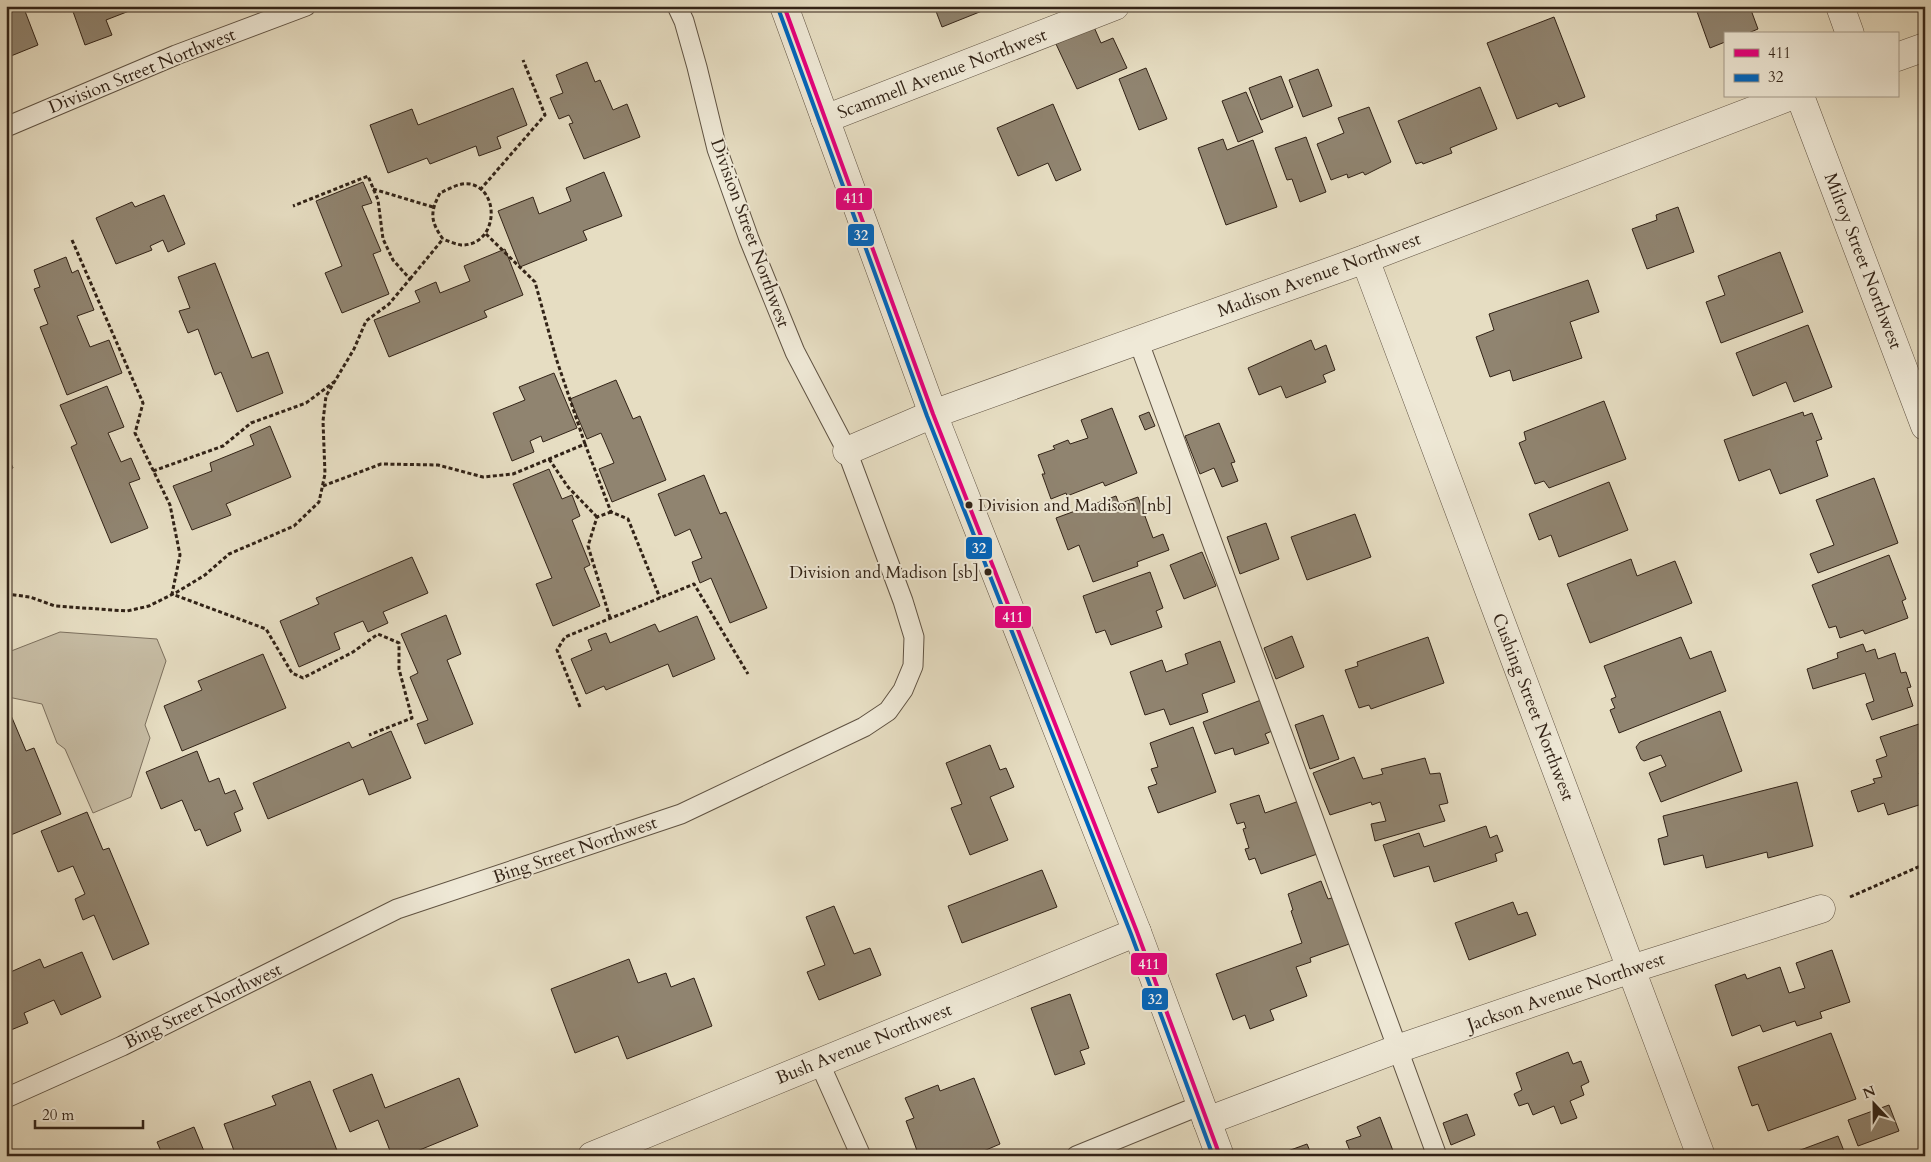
<svg xmlns="http://www.w3.org/2000/svg" width="1931" height="1162" font-family="Cardo,serif">
  <rect width="100%" height="100%" fill="#e6ddc2"/>
  <filter id="stains"><feTurbulence type="fractalNoise" baseFrequency=".004" numOctaves="4"/><feColorMatrix values="0 0 0 0 .2 0 0 0 0 .09 0 0 0 0 .02 0 0 0 .5 -.17"/></filter>
  <radialGradient id="worn" r=".72"><stop offset=".6" stop-color="#630" stop-opacity="0"/><stop offset="1" stop-color="#630" stop-opacity=".3"/></radialGradient>
  <path fill="#c7bda5" stroke="#7c705e" d="M60,632L157,639L166,661L145,725L150,738L131,797L93,813L65,749L57,743L42,704L8,697L6,693V653Z"/>
  <g fill="#908470" stroke="#322317">
    <path d="M6,6H23L38,45L6,58Z"/>
    <path d="M71,6H142L106,20L112,35L85,45Z"/>
    <path d="M934,6H986L987,9L942,27Z"/>
    <path d="M1695,6H1754L1755,9L1751,10L1758,29L1746,34H1725V42L1710,48Z"/>
    <path d="M1554,17L1585,97L1559,107L1557,103L1517,119L1487,43Z"/>
    <path d="M1094,27L1101,43L1113,38L1127,68L1077,89L1056,44Z"/>
    <path d="M587,62L595,82L600,80L613,110L627,104L640,137L584,159L569,124L573,123L569,115L559,119L550,98L563,93L556,75Z"/>
    <path d="M1146,68L1167,119L1139,130L1119,79Z"/>
    <path d="M1318,69L1332,106L1303,117L1289,80Z"/>
    <path d="M1281,76L1293,107L1261,120L1249,88Z"/>
    <path d="M1480,87L1497,129L1450,148L1452,153L1423,164L1422,162L1416,164L1398,121Z"/>
    <path d="M513,88L527,125L497,137L501,148L479,156L476,146L430,164L427,158L388,173L370,125L412,109L418,125Z"/>
    <path d="M1246,92L1263,132L1238,142L1222,101Z"/>
    <path d="M1053,104L1081,170L1056,181L1048,163L1018,176L997,128Z"/>
    <path d="M1369,107L1391,162L1365,175L1363,172L1348,178L1347,174L1331,180L1317,144L1344,133L1338,118Z"/>
    <path d="M1306,137L1326,192L1300,202L1292,179L1287,180L1275,148Z"/>
    <path d="M1223,139L1227,150L1253,140L1277,207L1226,225L1198,148Z"/>
    <path d="M604,172L622,216L583,231L587,240L520,267L498,211L533,197L539,214L571,201L566,188Z"/>
    <path d="M363,182L372,203L362,206L381,251L373,254L389,294L342,313L325,273L342,266L316,201Z"/>
    <path d="M164,195L185,244L168,252L163,240L150,246L152,250L116,264L96,218L132,202L135,207Z"/>
    <path d="M1678,207L1694,252L1647,269L1632,229L1657,220L1656,215Z"/>
    <path d="M505,249L523,295L484,311L487,317L389,357L374,320L420,302L415,291L436,282L440,293L470,281L464,266Z"/>
    <path d="M1780,252L1803,312L1721,343L1706,302L1725,295L1718,276Z"/>
    <path d="M66,257L72,273L78,270L94,310L77,316L90,347L109,340L122,373L67,395L40,327L48,324L34,289L40,287L34,270Z"/>
    <path d="M215,263L252,358L268,352L283,393L237,412L221,372L215,375L198,329L188,333L179,311L190,308L178,277Z"/>
    <path d="M1588,280L1599,312L1570,322L1582,358L1513,381L1510,370L1490,377L1476,337L1494,330L1489,314Z"/>
    <path d="M1808,325L1832,387L1794,402L1786,382L1753,396L1736,353Z"/>
    <path d="M1311,340L1315,350L1326,345L1335,370L1323,375L1326,382L1286,398L1281,386L1259,395L1248,368Z"/>
    <path d="M554,373L577,428L543,442L541,436L530,441L534,452L512,461L493,413L525,400L519,387Z"/>
    <path d="M616,380L633,419L640,416L666,480L612,502L599,469L614,463L601,433L587,439L570,399Z"/>
    <path d="M107,386L124,427L108,433L121,462L131,458L140,479L129,483L148,528L111,543L71,447L77,444L60,405Z"/>
    <path d="M1604,401L1626,459L1549,488L1544,481L1535,484L1519,443L1526,440L1524,432Z"/>
    <path d="M1112,408L1137,473L1105,486L1103,482L1067,496L1066,493L1051,499L1042,474H1045L1038,455L1055,449L1053,446L1068,440L1070,444L1088,438L1081,420Z"/>
    <path d="M1149,412L1155,426L1145,430L1139,416Z"/>
    <path d="M1803,412L1804,416L1812,413L1822,439L1816,441L1828,476L1780,494L1770,469L1739,481L1724,440Z"/>
    <path d="M1219,423L1235,462L1231,463L1238,481L1222,487L1214,468L1200,474L1185,436Z"/>
    <path d="M270,426L291,477L226,504L231,515L192,530L173,486L212,471L210,463L254,445L250,435Z"/>
    <path d="M6,451L13,468L6,471Z"/>
    <path d="M549,469L562,499L572,495L580,516L572,520L590,565L584,568L600,606L553,626L536,584L552,578L513,484Z"/>
    <path d="M704,475L720,514L726,512L767,608L730,623L711,578L700,583L692,562L702,558L690,529L675,536L658,494Z"/>
    <path d="M1874,478L1898,543L1818,573L1810,554L1834,545L1816,500Z"/>
    <path d="M1609,482L1628,530L1559,557L1551,535L1539,540L1529,514Z"/>
    <path d="M1116,496L1119,504L1138,497L1153,538L1163,534L1169,550L1137,562L1138,566L1093,582L1079,545L1068,550L1056,518Z"/>
    <path d="M1355,514L1371,557L1307,580L1291,537Z"/>
    <path d="M1266,523L1279,559L1240,574L1227,537Z"/>
    <path d="M1202,552L1216,586L1184,599L1170,565Z"/>
    <path d="M1889,555L1906,599L1902,601L1908,618L1865,634L1863,630L1840,638L1836,626L1829,628L1812,585Z"/>
    <path d="M412,557L428,593L383,612L388,623L368,632L363,621L334,633L340,649L299,667L280,621L319,604L316,598Z"/>
    <path d="M1631,559L1637,576L1675,561L1692,603L1590,643L1567,584Z"/>
    <path d="M1150,572L1163,608L1156,611L1162,627L1111,645L1105,630L1096,633L1083,596Z"/>
    <path d="M446,615L461,654L447,660L473,724L425,744L417,724L428,720L410,677L418,673L401,634Z"/>
    <path d="M697,616L715,659L673,677L668,664L606,690L604,686L586,694L571,659L592,650L588,640L606,633L610,643L655,624L659,632Z"/>
    <path d="M1292,636L1304,667L1276,679L1264,648Z"/>
    <path d="M1428,637L1444,683L1371,709L1369,705L1359,708L1345,670L1358,666L1357,662Z"/>
    <path d="M1681,637L1690,659L1711,651L1726,691L1619,733L1610,710L1615,708L1611,699L1616,697L1604,666Z"/>
    <path d="M1220,641L1235,682L1202,694L1208,712L1170,725L1164,709L1145,715L1130,672L1162,660L1166,672L1188,664L1185,654Z"/>
    <path d="M1863,644L1866,652L1875,649L1878,659L1895,653L1901,673L1906,672L1911,687L1907,688L1913,706L1872,720L1866,704L1874,701L1865,673L1813,689L1807,669L1838,658L1837,653Z"/>
    <path d="M263,654L286,708L182,751L164,706L202,690L198,681Z"/>
    <path d="M1261,700L1272,731L1265,734L1269,743L1235,755L1233,748L1215,754L1203,722Z"/>
    <path d="M1720,711L1742,771L1661,802L1649,773L1666,766L1661,755L1644,761L1641,759L1636,747L1640,742Z"/>
    <path d="M10,713L26,751L34,748L61,814L6,837V797L8,796L6,791V714Z"/>
    <path d="M1323,715L1339,759L1310,769L1295,725Z"/>
    <path d="M1925,722V771L1919,773L1925,792V803L1888,815L1884,803L1858,812L1851,791L1875,783L1873,779L1882,777L1876,760L1887,756L1880,737Z"/>
    <path d="M1193,727L1216,792L1158,813L1148,787L1157,784L1151,769L1158,767L1150,743Z"/>
    <path d="M391,731L411,778L369,795L363,779L268,819L253,783L349,742L352,748Z"/>
    <path d="M990,745L1000,770L1006,768L1014,787L990,797L1008,840L970,855L951,808L962,804L946,763Z"/>
    <path d="M197,751L209,782L219,778L225,794L235,790L243,809L234,813L241,831L207,846L200,829L195,831L182,800L161,809L146,772Z"/>
    <path d="M1354,757L1363,779L1383,774L1381,769L1425,758L1430,774L1440,773L1448,803L1439,805L1445,821L1375,841L1371,824L1386,821L1380,802L1372,805L1371,802L1330,815L1313,773Z"/>
    <path d="M1797,782L1813,846L1768,858L1767,852L1706,868L1703,855L1664,865L1658,839L1668,836L1663,816Z"/>
    <path d="M1259,795L1265,813L1302,800L1320,853L1261,874L1255,858L1249,860L1245,849L1249,848L1243,829L1246,828L1244,822L1237,824L1230,804Z"/>
    <path d="M87,812L103,850L109,848L149,944L113,960L94,915L83,920L75,899L85,894L73,866L58,872L41,831Z"/>
    <path d="M1486,826L1490,838L1497,835L1503,851L1495,854L1497,861L1434,882L1429,866L1394,877L1383,845L1419,833L1424,847Z"/>
    <path d="M1042,870L1057,907L962,943L948,906Z"/>
    <path d="M1321,881L1328,899L1335,897L1352,943L1310,958L1311,962L1296,967L1307,996L1270,1010L1274,1020L1250,1029L1245,1015L1233,1020L1216,974L1302,943L1291,911L1293,910L1288,894Z"/>
    <path d="M1513,902L1518,915L1527,912L1536,935L1469,960L1455,923Z"/>
    <path d="M834,906L854,954L870,948L881,975L819,1000L807,972L825,965L806,917Z"/>
    <path d="M1832,950L1850,1002L1820,1012L1822,1018L1797,1026L1795,1021L1763,1032L1760,1025L1732,1036L1715,985L1745,974L1747,979L1780,967L1789,993L1805,988L1796,963Z"/>
    <path d="M82,952L101,997L61,1015L54,1000L24,1013L28,1023L6,1032V974L40,959L44,968Z"/>
    <path d="M629,959L638,983L666,973L671,987L694,978L712,1026L627,1059L618,1036L575,1053L551,989Z"/>
    <path d="M1070,994L1089,1048L1080,1051L1085,1064L1055,1075L1031,1008Z"/>
    <path d="M1831,1033L1856,1099L1768,1131L1758,1104L1752,1106L1738,1067Z"/>
    <path d="M1568,1052L1573,1064L1581,1061L1589,1082L1581,1086L1584,1095L1570,1101L1577,1118L1561,1124L1554,1106L1533,1115L1528,1103L1519,1106L1514,1094L1522,1090L1516,1073Z"/>
    <path d="M372,1074L385,1108L459,1078L478,1126L405,1156H392L378,1120L350,1132L333,1090Z"/>
    <path d="M974,1078L1000,1144L972,1156H919L906,1121L914,1118L905,1098L938,1085L940,1091Z"/>
    <path d="M310,1081L338,1153L331,1156H236L224,1124L276,1105L272,1096Z"/>
    <path d="M1889,1105L1899,1131L1858,1146L1848,1120Z"/>
    <path d="M1467,1114L1475,1135L1451,1145L1443,1123Z"/>
    <path d="M1380,1117L1395,1156H1352L1346,1141L1361,1136L1357,1127Z"/>
    <path d="M194,1127L206,1156H163L157,1142Z"/>
    <path d="M1838,1136L1846,1156H1787V1155Z"/>
    <path d="M1307,1144L1312,1156H1274Z"/>
    <path d="M1343,1150L1345,1156H1328Z"/>
  </g>
  <g fill="none" stroke-linecap="round" stroke-linejoin="round">
    <g stroke="#5f5242" stroke-width="21">
      <g id="service">
        <path d="M6,127L176,55L306,6"/>
        <path d="M1138,340L1437,1156"/>
        <path d="M819,1062L861,1156"/>
        <path d="M6,1098L122,1046L397,909L681,814L864,727L888,711L903,690L913,666L914,637L903,601L847,451L795,352L749,239L717,149L697,67L684,21L677,6"/>
        <path d="M1076,1156L1201,1105"/>
      </g>
    </g>
    <g stroke="#5f5242" stroke-width="29">
      <g id="minor">
        <path d="M1840,6L1850,34"/>
        <path d="M1897,57L1925,47"/>
        <path d="M1800,96L1925,426"/>
        <path d="M825,119L1115,6"/>
        <path d="M1365,259L1701,1156"/>
        <path d="M847,451L933,414L1365,259L1791,96"/>
        <path d="M1207,1121L1397,1049L1631,969L1821,909"/>
      </g>
    </g>
    <g stroke="#5f5242" stroke-width="29">
      <g id="tertiary">
        <path d="M784,6L933,414L1137,932L1220,1156"/>
        <path d="M592,1156L1137,932"/>
      </g>
    </g>
    <g stroke="#322317" stroke-width="3" stroke-dasharray="4 2.5" stroke-linecap="butt">
      <path d="M373,189L433,207"/>
      <path d="M480,190L545,115L523,60"/>
      <path d="M486,234L535,282L556,358L585,444"/>
      <path d="M72,240L143,403L135,433L170,505L180,555L172,594L266,629L292,673L303,678L353,652L378,634L399,643V669L412,718L369,735"/>
      <path d="M410,279L443,239C430,221 430,212 440,193C449,189 460,182 470,184C501,190 498,246 461,245C455,244 448,241 443,239"/>
      <path d="M549,459L568,487L597,517"/>
      <path d="M153,471L223,446L251,423L306,403L334,382"/>
      <path d="M323,486L381,464L438,465L483,477L513,474L585,444L611,512L628,519L660,598"/>
      <path d="M6,594L30,597L55,606L127,611L149,606L177,592L205,575L229,554L294,526L319,502L325,474L323,421L326,396L354,349L366,321L389,304L410,279L393,260L383,239L378,200L368,176L293,206"/>
      <path d="M610,618L588,546L597,517L611,512"/>
      <path d="M580,707L557,650L565,637L694,584L748,674"/>
      <path d="M1850,897L1925,864"/>
    </g>
    <use href="#service" stroke="#efe9d7" stroke-width="19"/>
    <use href="#minor" stroke="#efe9d7" stroke-width="28"/>
    <use href="#tertiary" stroke="#efe9d7" stroke-width="28"/>
    <g stroke="#efe9d7" stroke-width="8">
      <path id="bus-1" d="M784,6L933,414L1137,932L1220,1156"/>
    </g>
    <g stroke="#efe9d7" stroke-width="8">
      <path id="bus-2" d="M778,8L927,416L1131,934L1213,1156"/>
    </g>
    <use href="#bus-1" stroke="#e5007d" stroke-width="4"/>
    <use href="#bus-2" stroke="#0065bd" stroke-width="4"/>
  </g>
  <g fill="#322317" stroke="#efe9d7" stroke-width="2">
    <circle cx="969" cy="505" r="4.5"/>
    <circle cx="988" cy="572" r="4.5"/>
  </g>
  <g text-anchor="middle" dominant-baseline="central" stroke-width="4" stroke-linejoin="round" paint-order="stroke">
    <g font-size="17" fill="#322317" stroke="#efe9d7" text-anchor="start">
      <text x="978" y="505">Division and Madison [nb]</text>
      <text x="979" y="572" text-anchor="end">Division and Madison [sb]</text>
    </g>
    <g font-size="18" fill="#322317" stroke="#efe9d7">
      <text transform="translate(142 71) rotate(-22)">Division Street Northwest</text>
      <text transform="translate(942 74) rotate(-21)">Scammell Avenue Northwest</text>
      <text transform="translate(750 233) rotate(70)">Division Street Northwest</text>
      <text transform="translate(1863 261) rotate(69)">Milroy Street Northwest</text>
      <text transform="translate(1319 275) rotate(-20)">Madison Avenue Northwest</text>
      <text transform="translate(1533 707) rotate(69)">Cushing Street Northwest</text>
      <text transform="translate(575 850) rotate(-19)">Bing Street Northwest</text>
      <text transform="translate(1566 992) rotate(-19)">Jackson Avenue Northwest</text>
      <text transform="translate(203 1006) rotate(-26)">Bing Street Northwest</text>
      <text transform="translate(864 1044) rotate(-22)">Bush Avenue Northwest</text>
    </g>
  </g>
  <g stroke="#efe9d7" stroke-width="2">
    <rect x="835" y="187" width="38" height="24" rx="5" fill="#e5007d"/>
    <rect x="847" y="223" width="28" height="24" rx="5" fill="#0065bd"/>
    <rect x="965" y="536" width="28" height="24" rx="5" fill="#0065bd"/>
    <rect x="994" y="605" width="38" height="24" rx="5" fill="#e5007d"/>
    <rect x="1130" y="952" width="38" height="24" rx="5" fill="#e5007d"/>
    <rect x="1141" y="987" width="28" height="24" rx="5" fill="#0065bd"/>
  </g>
  <g font-size="14" text-anchor="middle" font-weight="bold" fill="#fff">
    <text x="854" y="203">411</text>
    <text x="861" y="240">32</text>
    <text x="979" y="553">32</text>
    <text x="1013" y="622">411</text>
    <text x="1149" y="969">411</text>
    <text x="1155" y="1004">32</text>
  </g>
  <rect width="1931" height="1162" fill="none" stroke="#e6ddc2" stroke-width="25"/>
  <rect x="8" y="8" width="1916" height="1147" fill="none" stroke="#322317" stroke-width="2.5"/>
  <rect x="12" y="12" width="1906" height="1137" fill="none" stroke="#322317"/>
  <rect x="1724" y="32" width="175" height="65" fill="#efe9d7" stroke="#a39a8a"/>
  <rect x="1734" y="49" width="25" height="8" fill="#e5007d" stroke="#a39a8a"/>
  <text x="1768" y="58" font-size="15" fill="#322317">411</text>
  <rect x="1734" y="74" width="25" height="8" fill="#0065bd" stroke="#a39a8a"/>
  <text x="1768" y="82" font-size="15" fill="#322317">32</text>
  <g transform="translate(1874 1104) rotate(338)" stroke="#efe9d7" stroke-width="4" paint-order="stroke">
  <path d="M0-4L9 19L0 12L-9 19Z" fill="#322317"/>
  <text y="-8" font-size="14" font-weight="bold" text-anchor="middle" fill="#322317">N</text>
  </g>
  <path d="M35 1120v8h108v-8" fill="none" stroke="#322317" stroke-width="2.5"/>
  <text x="42" y="1120" font-size="15" fill="#322317" stroke="#efe9d7" stroke-width="4" paint-order="stroke">20 m</text>
  <rect width="100%" height="100%" filter="url(#stains)"/>
  <rect width="100%" height="100%" fill="url(#worn)"/>
</svg>
